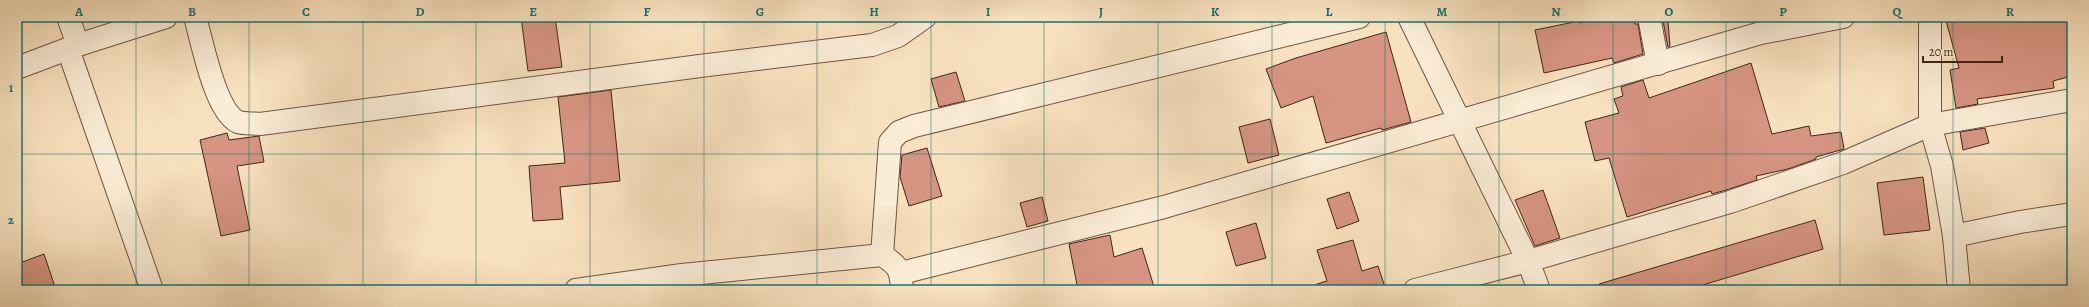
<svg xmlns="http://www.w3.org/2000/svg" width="2089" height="307" font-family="Alegreya,serif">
  <rect width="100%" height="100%" fill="#f8e1bf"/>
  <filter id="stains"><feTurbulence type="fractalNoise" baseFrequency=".005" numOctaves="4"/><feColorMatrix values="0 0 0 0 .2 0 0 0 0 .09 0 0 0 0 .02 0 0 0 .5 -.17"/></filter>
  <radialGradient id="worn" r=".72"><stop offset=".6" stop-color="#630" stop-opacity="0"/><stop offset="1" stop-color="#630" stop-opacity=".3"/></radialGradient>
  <g fill="#d69482" stroke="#3e2717">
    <path d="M521,17H555L562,67L528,71Z"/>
    <path d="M1602,17H1633L1635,24H1638L1643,54L1614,63L1612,58L1544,73L1535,30L1579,21L1580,23Z"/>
    <path d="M1945,17H2072V76L2053,81L2054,88L1977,99L1978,104L1956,108L1950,70L1959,68Z"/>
    <path d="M1663,21H1668L1670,46L1668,47Z"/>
    <path d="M1386,32L1411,122L1382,130L1381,128L1326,143L1313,96L1281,108L1266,69L1296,58Z"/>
    <path d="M1751,63L1772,134L1809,126L1811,136L1841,132L1844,149L1816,157V159L1788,169L1756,176L1757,180L1726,190L1712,194L1711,191L1627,217L1609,158L1595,161L1585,122L1619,113L1614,99L1623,96L1621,87L1643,80L1649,98Z"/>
    <path d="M956,72L965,101L939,107L931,79Z"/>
    <path d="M611,90L620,181L560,187L563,219L533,221L529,166L565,163L558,97Z"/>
    <path d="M1270,119L1279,155L1248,163L1239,127Z"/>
    <path d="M1985,128L1989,143L1963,150L1960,132Z"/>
    <path d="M227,133L229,140L259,136L264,162L237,166L250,230L221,236L200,140Z"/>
    <path d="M927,148L942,196L909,206L900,177L902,155Z"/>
    <path d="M1923,177L1930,230L1884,235L1877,183Z"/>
    <path d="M1543,190L1560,238L1535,246L1515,200Z"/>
    <path d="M1349,192L1359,221L1337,229L1327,199Z"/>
    <path d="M1042,197L1048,221L1027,227L1020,203Z"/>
    <path d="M1815,220L1823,249L1686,290H1600L1599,284Z"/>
    <path d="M1256,223L1266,258L1236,266L1226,232Z"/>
    <path d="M1110,235L1114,257L1142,248L1155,290H1078L1069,244Z"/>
    <path d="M1353,240L1362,271L1378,266L1386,290H1318L1317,284L1327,281L1317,250Z"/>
    <path d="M44,254L56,290H17V264Z"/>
  </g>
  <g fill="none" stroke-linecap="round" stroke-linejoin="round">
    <g stroke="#6c5641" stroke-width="24">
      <g id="minor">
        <path d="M68,17L78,45"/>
        <path d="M195,17C202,41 215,111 238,122C244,124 254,123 260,124L700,66L872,45L898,36L925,17"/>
        <path d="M1409,17L1528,261L1415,290"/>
        <path d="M1649,17L1658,64"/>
        <path d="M1930,17V125L1942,166L1954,236L1959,290"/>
        <path d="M68,49L152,290"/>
        <path d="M17,68L78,45L166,17"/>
        <path d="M1954,236L2020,222L2072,214"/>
        <path d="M882,255L890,142L899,132L914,126L1359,17"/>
        <path d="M901,273L1164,207L1761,33L1843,17"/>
        <path d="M576,290L682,275L882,255C899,266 901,270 902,290"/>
        <path d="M1539,290L1528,261L1730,202L1843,163L1930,125L2072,100"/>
      </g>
    </g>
    <use href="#minor" stroke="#faecd5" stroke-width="22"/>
  </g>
  <path fill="none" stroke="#0f766e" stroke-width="1" stroke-opacity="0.55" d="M136,17V290M249,17V290M363,17V290M476,17V290M590,17V290M704,17V290M817,17V290M931,17V290M1044,17V290M1158,17V290M1272,17V290M1385,17V290M1499,17V290M1613,17V290M1726,17V290M1840,17V290M1953,17V290M17,154H2072"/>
  <rect width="2089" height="307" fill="none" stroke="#f8e1bf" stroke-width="44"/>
  <path d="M1923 56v6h79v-6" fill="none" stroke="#3e2717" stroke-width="2"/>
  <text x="1929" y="56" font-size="12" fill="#3e2717" stroke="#faecd5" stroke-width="3" paint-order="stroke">20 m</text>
  <rect x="22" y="22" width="2045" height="263" fill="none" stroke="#0f766e" stroke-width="1.5"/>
  <g font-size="13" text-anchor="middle" font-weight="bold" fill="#0f766e">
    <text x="79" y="16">A</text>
    <text x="192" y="16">B</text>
    <text x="306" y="16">C</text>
    <text x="420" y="16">D</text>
    <text x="533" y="16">E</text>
    <text x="647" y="16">F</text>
    <text x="760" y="16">G</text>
    <text x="874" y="16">H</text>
    <text x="988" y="16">I</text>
    <text x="1101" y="16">J</text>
    <text x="1215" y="16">K</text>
    <text x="1329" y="16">L</text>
    <text x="1442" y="16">M</text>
    <text x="1556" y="16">N</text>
    <text x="1669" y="16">O</text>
    <text x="1783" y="16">P</text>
    <text x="1897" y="16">Q</text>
    <text x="2010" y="16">R</text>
    <text x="11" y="92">1</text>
    <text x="11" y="224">2</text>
  </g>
  <rect width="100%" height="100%" filter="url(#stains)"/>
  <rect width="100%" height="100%" fill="url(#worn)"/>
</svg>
